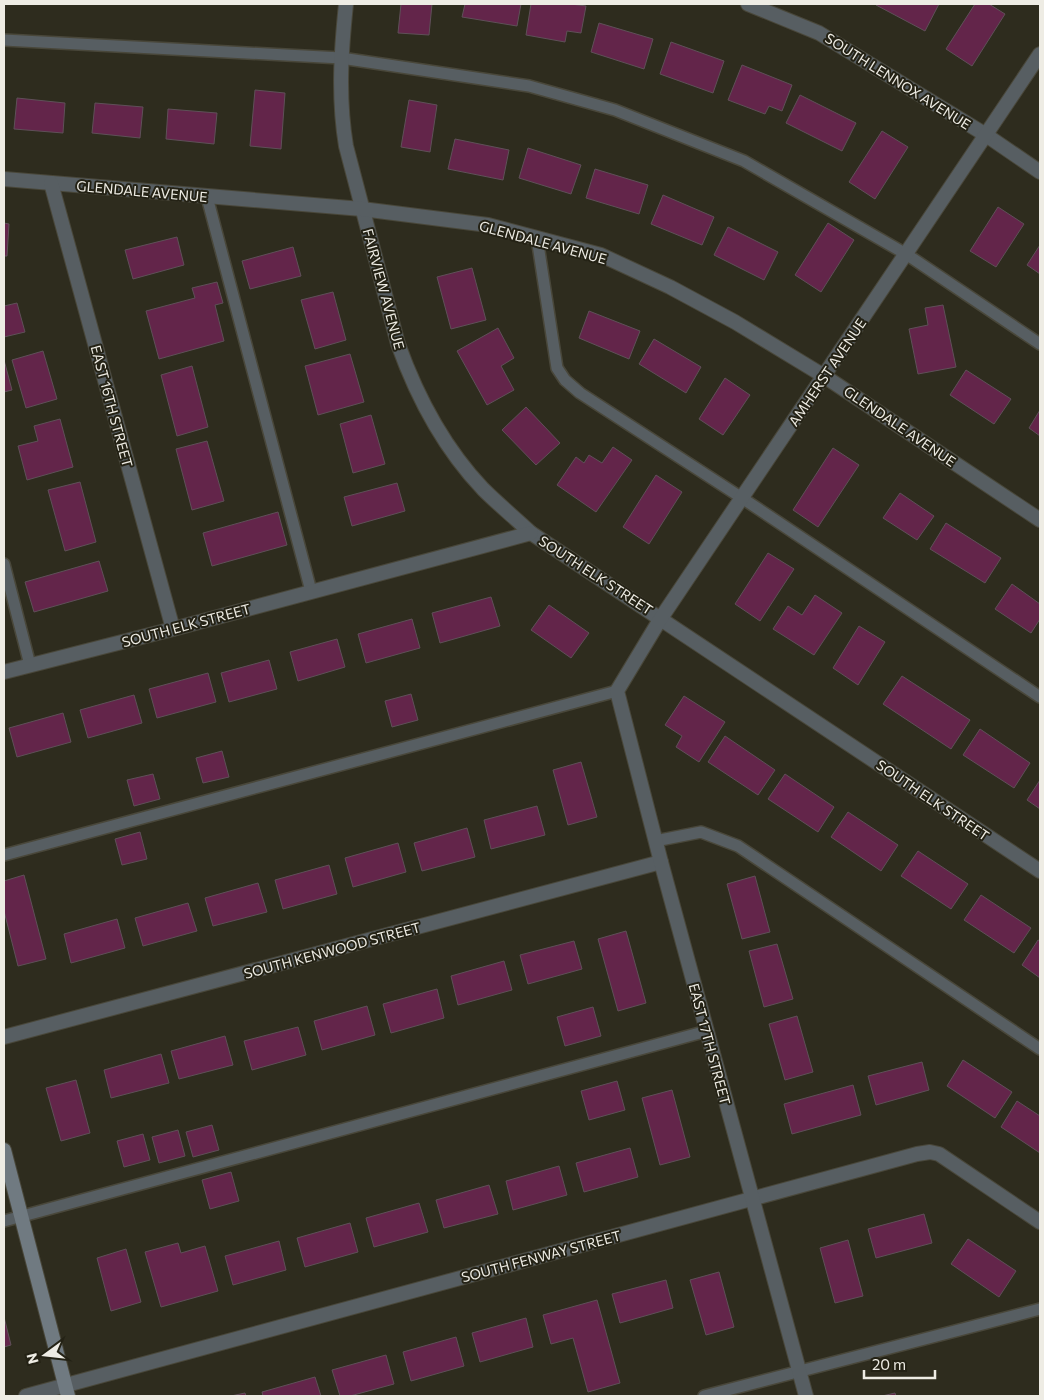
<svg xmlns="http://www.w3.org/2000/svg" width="1044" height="1400" font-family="Commissioner,sans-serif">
  <rect width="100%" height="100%" fill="#2e2c1e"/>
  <g fill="#63254a" stroke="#5f5058">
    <path d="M401,4H432L429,35L398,33Z"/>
    <path d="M465,4H521L517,26L462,17Z"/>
    <path d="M531,4H571L586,6L581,33L567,31L565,42L526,35Z"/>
    <path d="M876,4H939L925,31L876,5Z"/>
    <path d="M975,4H989L1005,14L972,66L946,49Z"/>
    <path d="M599,23L653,39L644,69L591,52Z"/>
    <path d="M671,42L724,61L713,93L660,74Z"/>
    <path d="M742,65L792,85L782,111L769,106L765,114L728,100Z"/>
    <path d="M255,90L285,93L281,149L250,146Z"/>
    <path d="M800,95L856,123L842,151L786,123Z"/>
    <path d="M17,98L65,103L63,133L14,129Z"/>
    <path d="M409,100L437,105L430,152L401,147Z"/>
    <path d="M95,103L143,107L140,138L92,133Z"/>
    <path d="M168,109L217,113L214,144L166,139Z"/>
    <path d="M882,131L908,147L875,199L849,182Z"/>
    <path d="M455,139L509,150L503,180L448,169Z"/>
    <path d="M528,148L581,165L571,194L519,178Z"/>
    <path d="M595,169L648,185L639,214L586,198Z"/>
    <path d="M663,195L714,217L702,245L651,224Z"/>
    <path d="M998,207L1024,224L996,267L970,251Z"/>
    <path d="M4,223L9,224L7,256H4Z"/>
    <path d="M828,223L854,240L821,292L795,275Z"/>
    <path d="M728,227L778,252L764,280L714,255Z"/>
    <path d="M177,237L184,265L133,279L125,250Z"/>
    <path d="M1040,245V274L1027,265Z"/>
    <path d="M293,247L301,276L250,289L242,261Z"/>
    <path d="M472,268L486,320L451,329L437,277Z"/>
    <path d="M217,282L223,303L215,305L224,341L159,359L146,311L195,298L192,288Z"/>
    <path d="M333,292L346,340L315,349L301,300Z"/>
    <path d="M17,303L25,332L4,337V306Z"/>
    <path d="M943,305L956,367L918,374L909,329L928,325L925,308Z"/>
    <path d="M589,311L640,331L629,359L579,338Z"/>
    <path d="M498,328L514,358L501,366L514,390L487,405L457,351Z"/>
    <path d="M654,339L701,367L686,393L639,364Z"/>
    <path d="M43,351L57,399L26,408L12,360Z"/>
    <path d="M350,354L364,402L318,415L305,366Z"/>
    <path d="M4,360L12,390L4,392Z"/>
    <path d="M192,366L208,427L177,436L161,375Z"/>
    <path d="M966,370L1011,399L994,424L950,395Z"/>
    <path d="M725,378L750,395L723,435L699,419Z"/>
    <path d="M526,407L560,443L536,465L502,430Z"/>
    <path d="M1040,410V436L1029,428Z"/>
    <path d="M371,415L385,464L353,473L340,424Z"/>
    <path d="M60,419L73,467L27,480L18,446L38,441L34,426Z"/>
    <path d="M207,441L224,501L192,510L176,449Z"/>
    <path d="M613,447L632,460L596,512L557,485L576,457L584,463L589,455L602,463Z"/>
    <path d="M833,448L859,465L818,527L793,510Z"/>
    <path d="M656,475L682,492L649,544L623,527Z"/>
    <path d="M80,482L96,542L65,551L48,490Z"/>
    <path d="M397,483L405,511L352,526L344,497Z"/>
    <path d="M900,493L934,516L917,540L883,518Z"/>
    <path d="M278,512L287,545L212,566L203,533Z"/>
    <path d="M946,523L1001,558L985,583L930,549Z"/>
    <path d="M768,553L794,569L760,621L735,604Z"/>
    <path d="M99,561L108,591L34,612L25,582Z"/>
    <path d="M1012,584L1040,604V619L1031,633L995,609Z"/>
    <path d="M815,595L842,613L814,655L773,629L788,606L802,615Z"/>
    <path d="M491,597L500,626L440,643L432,613Z"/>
    <path d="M549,605L589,633L571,658L531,630Z"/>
    <path d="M412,619L420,648L366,663L358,634Z"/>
    <path d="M859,626L885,642L858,685L833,668Z"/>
    <path d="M337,639L345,667L298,681L290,652Z"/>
    <path d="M269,660L277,689L229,702L221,673Z"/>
    <path d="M208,673L216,702L157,718L149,689Z"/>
    <path d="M902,676L970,720L951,749L883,704Z"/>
    <path d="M411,694L418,720L392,727L385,701Z"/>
    <path d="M134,695L142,723L88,738L80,710Z"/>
    <path d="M684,696L725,722L699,762L676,747L682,736L665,725Z"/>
    <path d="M63,713L71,742L17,757L9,728Z"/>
    <path d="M980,729L1030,763L1014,788L963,755Z"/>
    <path d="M725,736L775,770L758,795L708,762Z"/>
    <path d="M222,751L229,777L203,783L196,758Z"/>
    <path d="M581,762L597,817L568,825L553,770Z"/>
    <path d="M153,774L160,799L134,806L127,780Z"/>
    <path d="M785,774L834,807L818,832L768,799Z"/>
    <path d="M1040,780V809L1027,800Z"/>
    <path d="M537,806L545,835L491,849L484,820Z"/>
    <path d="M848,812L898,845L881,871L831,837Z"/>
    <path d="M467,828L475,857L422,871L414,843Z"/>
    <path d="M140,832L147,859L122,865L115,839Z"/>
    <path d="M398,843L406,872L353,887L345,858Z"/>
    <path d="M918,851L968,884L951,909L901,876Z"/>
    <path d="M329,865L337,894L283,909L275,880Z"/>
    <path d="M24,875L46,959L18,966L4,911V881Z"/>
    <path d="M755,876L770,932L742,939L727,884Z"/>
    <path d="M258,883L267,912L213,926L205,898Z"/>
    <path d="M981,895L1031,928L1014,953L964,920Z"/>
    <path d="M188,903L197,931L143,946L135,918Z"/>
    <path d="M117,919L125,948L71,963L64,934Z"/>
    <path d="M626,931L646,1003L618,1011L598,939Z"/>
    <path d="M1038,940L1040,941V978L1022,965Z"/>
    <path d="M574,941L582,969L528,984L520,955Z"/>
    <path d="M777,944L793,999L764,1007L749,951Z"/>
    <path d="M504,961L512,990L458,1005L451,976Z"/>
    <path d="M437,989L444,1018L391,1033L383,1004Z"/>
    <path d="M367,1006L375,1035L322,1050L314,1021Z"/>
    <path d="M593,1007L601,1036L565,1046L557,1017Z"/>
    <path d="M797,1016L813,1072L785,1080L769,1024Z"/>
    <path d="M298,1027L306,1055L252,1070L244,1041Z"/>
    <path d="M225,1036L233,1065L179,1079L171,1051Z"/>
    <path d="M161,1054L169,1083L111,1098L104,1070Z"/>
    <path d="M963,1060L1012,1092L995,1118L947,1086Z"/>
    <path d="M922,1062L929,1090L876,1105L868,1076Z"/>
    <path d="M76,1080L90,1133L61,1141L46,1088Z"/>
    <path d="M617,1081L625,1110L589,1120L581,1091Z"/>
    <path d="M853,1085L861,1115L792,1134L784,1104Z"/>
    <path d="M672,1090L690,1157L660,1165L642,1098Z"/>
    <path d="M1017,1101L1040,1116V1153L1001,1127Z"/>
    <path d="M212,1125L219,1150L193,1157L186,1132Z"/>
    <path d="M178,1130L185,1156L159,1163L152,1137Z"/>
    <path d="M143,1134L150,1160L124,1167L117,1141Z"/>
    <path d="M630,1148L638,1177L584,1192L576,1163Z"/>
    <path d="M559,1166L567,1195L513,1210L506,1181Z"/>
    <path d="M231,1172L239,1201L210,1209L202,1180Z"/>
    <path d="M489,1185L498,1214L444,1228L436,1200Z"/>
    <path d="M419,1203L428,1232L374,1247L366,1218Z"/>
    <path d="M924,1214L932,1243L876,1258L868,1229Z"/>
    <path d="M350,1223L358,1252L305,1267L297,1238Z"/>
    <path d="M968,1239L1016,1271L999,1297L951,1264Z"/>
    <path d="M848,1240L863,1296L835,1303L820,1248Z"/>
    <path d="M279,1241L286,1270L233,1285L225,1256Z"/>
    <path d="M178,1243L181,1253L205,1246L218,1291L161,1307L145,1252Z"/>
    <path d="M126,1249L141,1302L111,1311L97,1258Z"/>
    <path d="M719,1272L734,1327L706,1335L690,1280Z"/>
    <path d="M666,1280L673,1308L620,1323L612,1294Z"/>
    <path d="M597,1300L620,1383L588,1392L573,1338L551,1344L543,1315Z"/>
    <path d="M4,1317L11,1345L4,1347Z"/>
    <path d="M526,1318L533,1347L480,1362L472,1333Z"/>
    <path d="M456,1337L464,1366L411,1381L403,1352Z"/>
    <path d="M386,1355L394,1384L350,1396H340L332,1370Z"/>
    <path d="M315,1377L321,1396H263L262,1392Z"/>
    <path d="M245,1393L246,1396H231Z"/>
    <path d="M895,1393L896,1396H882Z"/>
  </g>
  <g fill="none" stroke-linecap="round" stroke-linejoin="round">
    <g stroke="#49473a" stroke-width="14">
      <g id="service">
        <path d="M4,40L341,58L529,86L615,110L744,161L906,254L1040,344"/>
        <path d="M207,197L311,591"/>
        <path d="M537,238L557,368L565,380L580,393L742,498L1040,697"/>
        <path d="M4,564L30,665"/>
        <path d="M655,841L701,832L738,846L1040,1049"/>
        <path d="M4,855L617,691"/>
        <path d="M4,1221L707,1031"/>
        <path d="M704,1396L1040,1309"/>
      </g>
    </g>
    <g stroke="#49473a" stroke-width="16">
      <g id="minor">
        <path d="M346,4C341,52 338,98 346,146L398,344C417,397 443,447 483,489C498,504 515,518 531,533L1040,871"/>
        <path d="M748,4L819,33L986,135L1040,172"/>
        <path d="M4,179L362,209L488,225L601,255L670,287L735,322L824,376L1040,520"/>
        <path d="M51,183L173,629"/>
        <path d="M4,672L173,629L531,533"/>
        <path d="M4,1037L661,862"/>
        <path d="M26,1396L917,1154L930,1152L939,1154L1040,1222"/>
        <path d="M806,1396L661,862L617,691L661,618L1040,54"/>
      </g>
    </g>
    <g stroke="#49473a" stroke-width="16">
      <path id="secondary" d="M4,1150L68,1396"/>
    </g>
    <use href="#service" stroke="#575e62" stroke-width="11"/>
    <use href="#minor" stroke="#575e62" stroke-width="14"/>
    <use href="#secondary" stroke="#707a81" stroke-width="14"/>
  </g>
  <g text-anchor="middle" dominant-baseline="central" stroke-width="4" stroke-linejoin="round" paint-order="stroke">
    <g font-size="14" fill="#eeece4" stroke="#242215">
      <text transform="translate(898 81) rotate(32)">SOUTH LENNOX AVENUE</text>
      <text transform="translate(142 191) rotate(5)">GLENDALE AVENUE</text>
      <text transform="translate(543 242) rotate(15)">GLENDALE AVENUE</text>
      <text transform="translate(384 289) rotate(75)">FAIRVIEW AVENUE</text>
      <text transform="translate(827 372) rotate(-56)">AMHERST AVENUE</text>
      <text transform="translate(112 406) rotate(75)">EAST 16TH STREET</text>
      <text transform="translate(900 426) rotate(34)">GLENDALE AVENUE</text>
      <text transform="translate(596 575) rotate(33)">SOUTH ELK STREET</text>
      <text transform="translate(186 625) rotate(-15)">SOUTH ELK STREET</text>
      <text transform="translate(933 800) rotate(34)">SOUTH ELK STREET</text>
      <text transform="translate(332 950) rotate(-15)">SOUTH KENWOOD STREET</text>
      <text transform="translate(710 1044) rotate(75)">EAST 17TH STREET</text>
      <text transform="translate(541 1256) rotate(-15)">SOUTH FENWAY STREET</text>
    </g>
  </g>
  <rect width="1044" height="1400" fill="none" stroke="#eeece4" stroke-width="10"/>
  <g transform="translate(45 1355) rotate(255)" stroke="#242215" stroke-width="4" paint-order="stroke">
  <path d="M0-4L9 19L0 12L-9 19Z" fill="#eeece4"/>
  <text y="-8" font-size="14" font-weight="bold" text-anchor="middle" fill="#eeece4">N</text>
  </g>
  <path d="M864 1370v8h71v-8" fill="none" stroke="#eeece4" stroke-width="2.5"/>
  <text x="872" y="1370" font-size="15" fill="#eeece4" stroke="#242215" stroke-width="4" paint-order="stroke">20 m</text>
</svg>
